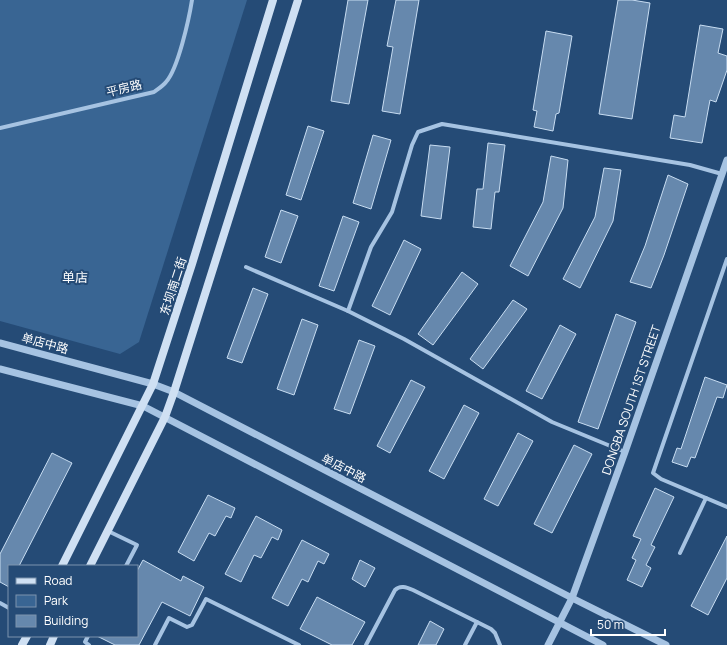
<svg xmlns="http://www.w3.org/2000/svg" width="727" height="645" font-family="Manrope,'Noto Sans SC',sans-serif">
  <rect width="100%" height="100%" fill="#254b76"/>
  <path fill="#396593" d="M0,0H247L139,342L120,354L0,321Z"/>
  <g fill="#6688ad" stroke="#c8ddf2">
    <path d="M348,0H368L349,104L331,101Z"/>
    <path d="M396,0H419L400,114L382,111L393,47L387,46Z"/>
    <path d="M618,0H632L650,3L632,119L599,114Z"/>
    <path d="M700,25L723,29L718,53L727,56V70L716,102L710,100L702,143L670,138L674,115L685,117Z"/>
    <path d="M546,31L572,36L559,113L556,114L553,131L534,127L537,111L533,110Z"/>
    <path d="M308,126L324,131L301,200L286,195Z"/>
    <path d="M373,135L391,140L371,209L353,203Z"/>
    <path d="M488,143L505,145L499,192H495L491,229L473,227L477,189H483Z"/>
    <path d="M430,145L450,147L441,219L421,216Z"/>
    <path d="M551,156L568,160L563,208L528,276L510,266L543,202Z"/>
    <path d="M604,168L621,170L613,221L580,288L563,279L595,217Z"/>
    <path d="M668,175L688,184L664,255L651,288L630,282L645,246Z"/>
    <path d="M281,210L298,216L281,263L265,257Z"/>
    <path d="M343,216L359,222L334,291L319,286Z"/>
    <path d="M404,240L421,249L390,315L372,306Z"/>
    <path d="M462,272L478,284L433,345L418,334Z"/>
    <path d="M253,288L268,294L242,363L227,358Z"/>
    <path d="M513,300L527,309L483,369L470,359Z"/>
    <path d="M616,314L636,322L598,429L578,422Z"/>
    <path d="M302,319L318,325L294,395L277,389Z"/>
    <path d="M560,325L576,334L542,399L526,391Z"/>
    <path d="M359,340L375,346L350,414L334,409Z"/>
    <path d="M705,377L727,385L723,398L717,397L695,458L691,457L687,467L672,462L677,448L681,449Z"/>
    <path d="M411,380L425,387L390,453L377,446Z"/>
    <path d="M464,405L479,413L444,479L429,471Z"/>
    <path d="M518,433L533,441L498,506L484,499Z"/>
    <path d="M574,445L592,454L552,533L534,524Z"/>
    <path d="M52,453L72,463L19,566H9V587L0,582V554Z"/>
    <path d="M655,488L674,497L651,545L655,547L646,565L651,568L642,587L627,580L636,560L632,558L641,539L633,536Z"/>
    <path d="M208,495L235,508L231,518L226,516L215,536L209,533L194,561L178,552Z"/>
    <path d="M256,516L282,530L278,540L272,537L261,558L254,555L241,582L225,574Z"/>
    <path d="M727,536V578L708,615L691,606Z"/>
    <path d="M302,540L329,554L324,564L318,561L308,582L302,579L288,606L272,598Z"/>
    <path d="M143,560L181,581L183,576L204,587L190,616L162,602L139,645H115L97,636H137V571Z"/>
    <path d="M360,560L375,568L365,587L352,579Z"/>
    <path d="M317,597L365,622L352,645H332L300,629Z"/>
    <path d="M430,621L444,629L436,645H418Z"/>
  </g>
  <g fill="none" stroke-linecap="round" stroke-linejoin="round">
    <g stroke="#a6c3e2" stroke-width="4">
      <path d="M0,128L154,92C158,89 163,86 166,82C178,69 189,19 192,0"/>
      <path d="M727,259L653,473L661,479L727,507"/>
      <path d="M246,267L348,311"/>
      <path d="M625,452L552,422L404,339L348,311L371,247L392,212L412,145L418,132L442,124L690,165L722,174"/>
      <path d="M108,531L137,545L126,566"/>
      <path d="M680,553L706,498"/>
      <path d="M0,603L9,608"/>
      <path d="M88,636L85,642L89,645"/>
      <path d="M155,645L169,618L187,627L192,625L206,599L299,645"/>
      <path d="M366,645L395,590C400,585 406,587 413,590L491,629L495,633L500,645"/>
      <path d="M465,645L477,622"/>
    </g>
    <g stroke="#a6c3e2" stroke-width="7">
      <path d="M0,343L153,384L174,392L572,598L666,645"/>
      <path d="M0,369L143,406L603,645"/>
      <path d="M548,645L572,598L625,452L727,160"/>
    </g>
    <g stroke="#cfe0f3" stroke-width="8">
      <path d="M62,566L153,384L192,264L273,0"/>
      <path d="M90,566L165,417L174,392L298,0"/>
      <path d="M22,645L27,636"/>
      <path d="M50,645L54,636"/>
    </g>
  </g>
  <g text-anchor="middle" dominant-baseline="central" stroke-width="4" stroke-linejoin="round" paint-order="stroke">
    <g font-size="12" fill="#fff" stroke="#254b76">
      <text transform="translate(124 88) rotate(-14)">平房路</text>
      <text transform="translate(173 286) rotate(-72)">东坝南二街</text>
      <text transform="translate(45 343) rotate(15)">单店中路</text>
      <text transform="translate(631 400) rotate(-71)">DONGBA SOUTH 1ST STREET</text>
      <text transform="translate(344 468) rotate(27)">单店中路</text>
    </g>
    <g font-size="13" fill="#fff" stroke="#254b76">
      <text x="75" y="277">单店</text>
    </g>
  </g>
  <rect x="8" y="565" width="130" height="72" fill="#254b76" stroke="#7c93ad"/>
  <rect x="16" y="578" width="20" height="6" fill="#cfe0f3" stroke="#7c93ad"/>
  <text x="44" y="585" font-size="12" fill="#ffffff">Road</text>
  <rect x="16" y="595" width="20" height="12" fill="#396593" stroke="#7c93ad"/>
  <text x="44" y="605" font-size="12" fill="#ffffff">Park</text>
  <rect x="16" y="615" width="20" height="12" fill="#6688ad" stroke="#7c93ad"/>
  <text x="44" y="625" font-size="12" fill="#ffffff">Building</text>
  <path d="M591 629v6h74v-6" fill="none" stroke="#ffffff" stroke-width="2"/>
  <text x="597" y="629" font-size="12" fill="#ffffff" stroke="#254b76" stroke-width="3" paint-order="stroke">50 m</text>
</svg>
